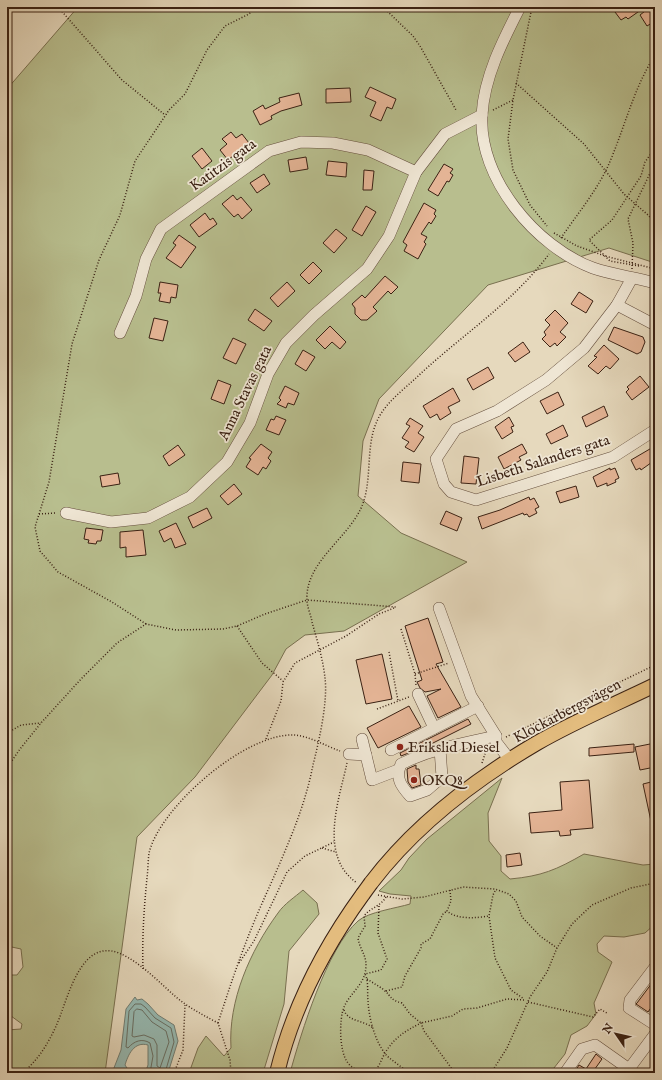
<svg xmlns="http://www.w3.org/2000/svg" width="662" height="1080" font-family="'IM FELL English',serif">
  <rect width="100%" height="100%" fill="#e6d9bd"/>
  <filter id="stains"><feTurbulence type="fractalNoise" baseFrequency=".005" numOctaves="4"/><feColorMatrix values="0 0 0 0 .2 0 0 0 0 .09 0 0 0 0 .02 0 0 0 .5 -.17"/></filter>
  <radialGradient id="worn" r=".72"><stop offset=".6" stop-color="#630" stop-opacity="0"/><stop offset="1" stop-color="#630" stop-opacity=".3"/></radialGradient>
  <g fill="#b8be8e" stroke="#797050">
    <path d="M78,7H655V263L609,248L488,285L379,399L363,441L358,496L401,533L467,562L344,631L305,635L286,649L272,675L195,777L137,837L105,1073H7V1030L21,1029L22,1024L7,1013V975H17L23,967L21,949L7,946V89Z"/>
    <path d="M502,778L488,813L489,841L501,856V871L510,879C542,876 556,870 584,854L643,865L655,864V924L645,933L624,937L604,936L597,944L598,952L612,962L594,1003L596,1014L587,1026L571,1035L565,1054L550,1073H290C301,1033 327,948 358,921C368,912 397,908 410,904L411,896L390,894L379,891L401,870L409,858L427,839Z"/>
    <path d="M303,890L317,903L319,914L289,951L284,1004L263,1073H189L198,1048L206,1036L224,1056L231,1048C228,1001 250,951 278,913C284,904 295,897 303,890Z"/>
  </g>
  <path fill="#96bab3" stroke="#717d73" d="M135,997L137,1000L142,999L148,1004L158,1015L174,1025L178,1041L168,1073H145L148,1065V1045C134,1041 128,1055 125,1065L129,1071L128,1073H112L121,1050L126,1009Z"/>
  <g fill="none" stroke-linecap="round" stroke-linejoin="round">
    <g stroke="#686e63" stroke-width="1">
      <path d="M137,1009L142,1010L152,1022L166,1031L169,1042L160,1068L157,1066V1045L154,1039L144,1035L134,1037L132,1036L134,1012Z"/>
      <path d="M150,1073L153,1056L150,1043C142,1038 134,1041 128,1048L126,1047L129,1011L135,1004H141L145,1007L155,1018L171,1028L174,1042L165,1073"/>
    </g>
  </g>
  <g fill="#e4b495" stroke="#3a2113">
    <path d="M621,7H645L628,19L626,17L621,20L615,12Z"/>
    <path d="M649,8L655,17V21L647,26L640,15Z"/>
    <path d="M370,87L396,99L392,109L387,107L381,121L370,116L376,102L365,97Z"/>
    <path d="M350,88L351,102L326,103V89Z"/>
    <path d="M299,93L302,105L281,111L271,116L272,119L260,125L253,111L263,105L265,109L280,102L279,98Z"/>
    <path d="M231,132L236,138L242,134L249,143L228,160L220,150L227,144L222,139Z"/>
    <path d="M202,148L212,161L202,169L192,156Z"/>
    <path d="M306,157L308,169L290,172L288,160Z"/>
    <path d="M328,161L347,163L346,177L326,175Z"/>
    <path d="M444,164L453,169L450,173L453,175L449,182L447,181L438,196L428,190Z"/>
    <path d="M364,170L374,171L372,190H363Z"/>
    <path d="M264,174L270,184L257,193L250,183Z"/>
    <path d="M233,195L237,200L241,197L252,210L242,219L238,214L234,217L222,204Z"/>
    <path d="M424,203L436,210L434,214L436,216L431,224L429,222L421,234L427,237L424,242L426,244L418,259L404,251L407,245L403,242Z"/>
    <path d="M366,206L376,212L362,236L352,230Z"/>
    <path d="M205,213L210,220L213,218L217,224L199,237L190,225Z"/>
    <path d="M336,229L347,238L334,253L323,243Z"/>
    <path d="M179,235L196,247L181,268L166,258L176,245L173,243Z"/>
    <path d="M313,262L322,271L309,284L300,275Z"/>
    <path d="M385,276L398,287L391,294L388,291L373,307L377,311L367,320H361L355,314V308L352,304L362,295L365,298Z"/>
    <path d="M160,282L178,285L176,298L171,297L170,303L159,301L161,293H158Z"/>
    <path d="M287,282L295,291L278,307L270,298Z"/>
    <path d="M579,292L593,301L586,313L571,304Z"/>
    <path d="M255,309L272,321L264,331L248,320Z"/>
    <path d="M555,310L568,323L560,332L566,337L557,346L555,343L550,347L542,339L546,335L544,332L550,325L545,320Z"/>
    <path d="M154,318L168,321L163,341L149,338Z"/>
    <path d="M330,326L346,342L340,349L332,342L325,349L316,340Z"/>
    <path d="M614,327L643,337L645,342L641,352L637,354L608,340Z"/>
    <path d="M233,338L246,344L236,364L223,358Z"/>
    <path d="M523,342L530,352L515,362L508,353Z"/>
    <path d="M604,345L619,359L610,369L606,366L598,374L588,366L597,357L594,356Z"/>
    <path d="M303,350L315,357L306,371L295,364Z"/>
    <path d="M488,367L494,378L473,390L467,379Z"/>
    <path d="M640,376L649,387L632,400L626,392L629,389L627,387Z"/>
    <path d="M218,380L231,385L224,404L211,399Z"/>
    <path d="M285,386L299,393L294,405L288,403L286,408L277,404L281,400L279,398Z"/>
    <path d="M453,388L460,401L448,407L451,413L440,420L437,414L430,418L423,406Z"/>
    <path d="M558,392L564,405L547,414L540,401Z"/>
    <path d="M604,406L608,416L586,427L582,417Z"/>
    <path d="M276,416L286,420L279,435L266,430L271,419L274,420Z"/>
    <path d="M509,417L514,426L511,427L513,432L502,439L495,427Z"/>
    <path d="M410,418L423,426L418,433L424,437L414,452L405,447L409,442L402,438L410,426L406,424Z"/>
    <path d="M563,425L568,436L551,444L546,434Z"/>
    <path d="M261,444L272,452L268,458L271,461L266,469L263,467L258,475L246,467L251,459L249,458Z"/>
    <path d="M522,444L527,453L519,457L521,460L504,469L498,457Z"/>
    <path d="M178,445L185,455L169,466L163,456Z"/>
    <path d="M655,446V460L641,470L640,468L636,470L631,460Z"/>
    <path d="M464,456L479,458L476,484L461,483Z"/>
    <path d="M403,462L421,464L419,483L401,481Z"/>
    <path d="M610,468V470L615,468L619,478L615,480L616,482L607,486V483L597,487L593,477Z"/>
    <path d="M118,473L120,484L102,487L100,476Z"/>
    <path d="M234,484L242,494L228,505L220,496Z"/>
    <path d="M576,486L579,497L560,503L556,492Z"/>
    <path d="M529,497L530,500L534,498L539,507L535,509L537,513L529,517L527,514L524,515L523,513L482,529L478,517L500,510Z"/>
    <path d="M207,508L212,518L193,528L188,517Z"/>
    <path d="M446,511L462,518L457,531L440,524Z"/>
    <path d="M176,523L186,544L175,548L171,538L164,542L159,531Z"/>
    <path d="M86,528L103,530L101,541H97L96,544L88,543L89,540L84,539Z"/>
    <path d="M143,530L146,555L126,557V547L120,548V532Z"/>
    <path d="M428,618L443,662L436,664L461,707L438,718L427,696L441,689L425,692L420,688L417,682L422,680L405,626Z"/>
    <path d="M382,654L392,699L366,704L356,660Z"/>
    <path d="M409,706L421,727L378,748L367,728Z"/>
    <path d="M468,719L471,724L429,745L401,756L400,753Z"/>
    <path d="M655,743V767L640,770L635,747Z"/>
    <path d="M634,744V752L589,756V748Z"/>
    <path d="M416,765V769H419L421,785L412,788L408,782L407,769Z"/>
    <path d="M589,780L593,828L570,830L571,835L560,836L559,831L531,833L529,813L562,810L560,782Z"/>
    <path d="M655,781V826H652L643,784Z"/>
    <path d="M520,853L522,865L507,867L506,855Z"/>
    <path d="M655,979V1002L648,1012L636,1004L637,1003Z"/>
    <path d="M596,1054L602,1059L592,1073H574L579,1065L586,1069Z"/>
  </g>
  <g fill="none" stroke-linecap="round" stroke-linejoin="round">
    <g stroke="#654f3e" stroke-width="12">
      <g id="minor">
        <path d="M520,7C503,40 484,77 482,115C478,178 536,247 593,268C613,275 635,277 655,283"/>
        <path d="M632,278L617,305L584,348L546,380L497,411L456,429L436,459L444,484L451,492L476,500L613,457L655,430"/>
        <path d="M617,305L655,325"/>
        <path d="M120,333L136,296L146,259L161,229L269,151L301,142L333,143L368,150L416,172"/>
        <path d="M66,513L111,522L148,518L190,497L227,462L250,423L268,374L286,343L314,315L367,269L389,236L416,172L445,134L482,115"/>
        <path d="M439,608L471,696L496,736V742L510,760"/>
        <path d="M418,694L434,728"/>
        <path d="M362,739L372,780L398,770"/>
        <path d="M440,749L442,777L427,790L410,796C401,786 395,778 401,764C431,749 464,743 496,736"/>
        <path d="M391,750L478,706"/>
        <path d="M349,754L366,755"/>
        <path d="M654,1024L629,1008L630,1000L655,967"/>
        <path d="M565,1073L582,1049L595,1045L629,1069"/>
        <path d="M626,1073L655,1034"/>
      </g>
    </g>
    <g stroke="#3a2113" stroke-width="16">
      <g id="major">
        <path d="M371,883C415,825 474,780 537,743C575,721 616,704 655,685"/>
        <path d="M277,1073C293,1007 323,949 363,894"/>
      </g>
    </g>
    <g stroke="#3a2113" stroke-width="1.5" stroke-dasharray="1 2" stroke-linecap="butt">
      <path d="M58,7L122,80L165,115"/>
      <path d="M383,7L413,36L420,46L456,110"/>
      <path d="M532,7L513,100L508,139L513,170L530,205L547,226"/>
      <path d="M516,83L584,144L624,194L648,215L655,223"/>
      <path d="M493,110L513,100"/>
      <path d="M554,233L577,246L605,256L655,269"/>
      <path d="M561,238C578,213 600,187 611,159C626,123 634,88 655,55"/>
      <path d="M639,266L610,261L589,240L612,220L641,176L645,162L655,148"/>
      <path d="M632,269L633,243L628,219L655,163"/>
      <path d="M39,514L56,513"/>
      <path d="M146,624L112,602L58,572L40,551L35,527L49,482L72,344L99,260L120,215L135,161L169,110L185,94L207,50L225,26L249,14L256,7"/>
      <path d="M237,626L262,663L283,681"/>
      <path d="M401,629L415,674L416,685"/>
      <path d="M389,652L398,701"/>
      <path d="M415,674L449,663"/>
      <path d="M377,709L409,697"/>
      <path d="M7,733L21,725L41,723"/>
      <path d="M506,737L655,665"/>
      <path d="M266,739L281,701L283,682L295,663L346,636L379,614L394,608"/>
      <path d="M347,763C339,800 318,856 357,883"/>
      <path d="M482,763L487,748"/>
      <path d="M7,768L20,749L41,723L81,679L117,643L146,624L176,630L223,629L237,626L265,614L307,600L396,607"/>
      <path d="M322,848L336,852"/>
      <path d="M450,890L451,901L447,911C457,920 477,918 489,916"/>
      <path d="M495,891L493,895L489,916L495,958L511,990L524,999"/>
      <path d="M378,895L402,899L424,897L463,887L495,889L509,894L516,901L522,917L540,936L557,948"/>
      <path d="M386,897C380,907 371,907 364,916L365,926L358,938C360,952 369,956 365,973C362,986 349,995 344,1007C339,1019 339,1052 348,1063C354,1071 364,1072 373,1072C379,1068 381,1060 385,1053C394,1038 405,1031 421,1023L424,1031L455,1073"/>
      <path d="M379,906L378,933L387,959L381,970L365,974C369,982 367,992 368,1001C369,1019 375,1042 387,1056C394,1062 402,1067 409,1073"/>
      <path d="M239,963L254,941L287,872L305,856L334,842"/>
      <path d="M143,969C142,938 144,908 147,878C148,870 148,861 149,853C160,807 245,733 294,735C309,736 326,746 340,751"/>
      <path d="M367,979C373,983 379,986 384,990C392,997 390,1000 402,1003L410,1014L421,1023L452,1016L463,1009L477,1008L507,999L525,1000"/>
      <path d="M386,991L402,987L405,976L421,948V944L430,939L443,914L447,911"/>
      <path d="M528,1002L593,1017L600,1009L607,1013"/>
      <path d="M344,1010C348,1022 364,1020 373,1028"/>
      <path d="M218,1023C230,986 242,950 257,915C278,866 303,817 313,765C319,741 328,702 325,678C323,659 317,640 312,622C311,615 307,607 307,600C305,562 348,539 362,506C374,476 363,440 382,412C391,399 405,388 416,378C460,336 513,303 549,254"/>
      <path d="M22,1073C38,1061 49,1042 57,1024C69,996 82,930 127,957C145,967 161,984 176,997C189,1008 203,1015 218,1023L230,1060L231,1073"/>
      <path d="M174,1073L183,1050L185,1005"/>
      <path d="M491,1073L507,1048L530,997L547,972L557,948L572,924L592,905L631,888L655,883"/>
    </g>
    <use href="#minor" stroke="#efe6d4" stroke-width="11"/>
    <use href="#major" stroke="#e3bc7e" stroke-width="14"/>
    <g stroke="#3a2113" stroke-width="16" stroke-linecap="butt">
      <path id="major-bridge" d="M363,894L371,883"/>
    </g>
    <use href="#major-bridge" stroke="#e3bc7e" stroke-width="14"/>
  </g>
  <g fill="#8f2418" stroke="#efe6d4" stroke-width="1.5">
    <circle cx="400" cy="747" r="4"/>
    <circle cx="414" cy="780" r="4"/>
  </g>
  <g text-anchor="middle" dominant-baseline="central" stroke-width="3.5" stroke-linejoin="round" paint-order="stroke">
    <g font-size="15" fill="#3a2113" stroke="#efe6d4">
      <text transform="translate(223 165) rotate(-36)">Katitzis gata</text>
      <text transform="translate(245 393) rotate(-64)">Anna Stavas gata</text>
      <text transform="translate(543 461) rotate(-18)">Lisbeth Salanders gata</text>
      <text transform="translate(567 711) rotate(-28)">Klockarbergsvägen</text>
    </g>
    <g font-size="15" fill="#3a2113" stroke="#efe6d4" text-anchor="start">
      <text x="408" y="747">Erikslid Diesel</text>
      <text x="422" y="780">OKQ8</text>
    </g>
  </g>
  <rect width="662" height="1080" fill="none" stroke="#e6d9bd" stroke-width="24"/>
  <rect x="8" y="8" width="646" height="1064" fill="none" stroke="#3a2113" stroke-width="2"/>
  <rect x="12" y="12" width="638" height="1056" fill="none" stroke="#3a2113"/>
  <g transform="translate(616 1034) rotate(304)" stroke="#efe6d4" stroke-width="3" paint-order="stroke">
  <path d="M0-3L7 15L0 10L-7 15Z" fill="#3a2113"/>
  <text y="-6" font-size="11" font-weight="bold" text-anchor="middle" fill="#3a2113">N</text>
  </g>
  <rect width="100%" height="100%" filter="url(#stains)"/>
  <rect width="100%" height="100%" fill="url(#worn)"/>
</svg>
